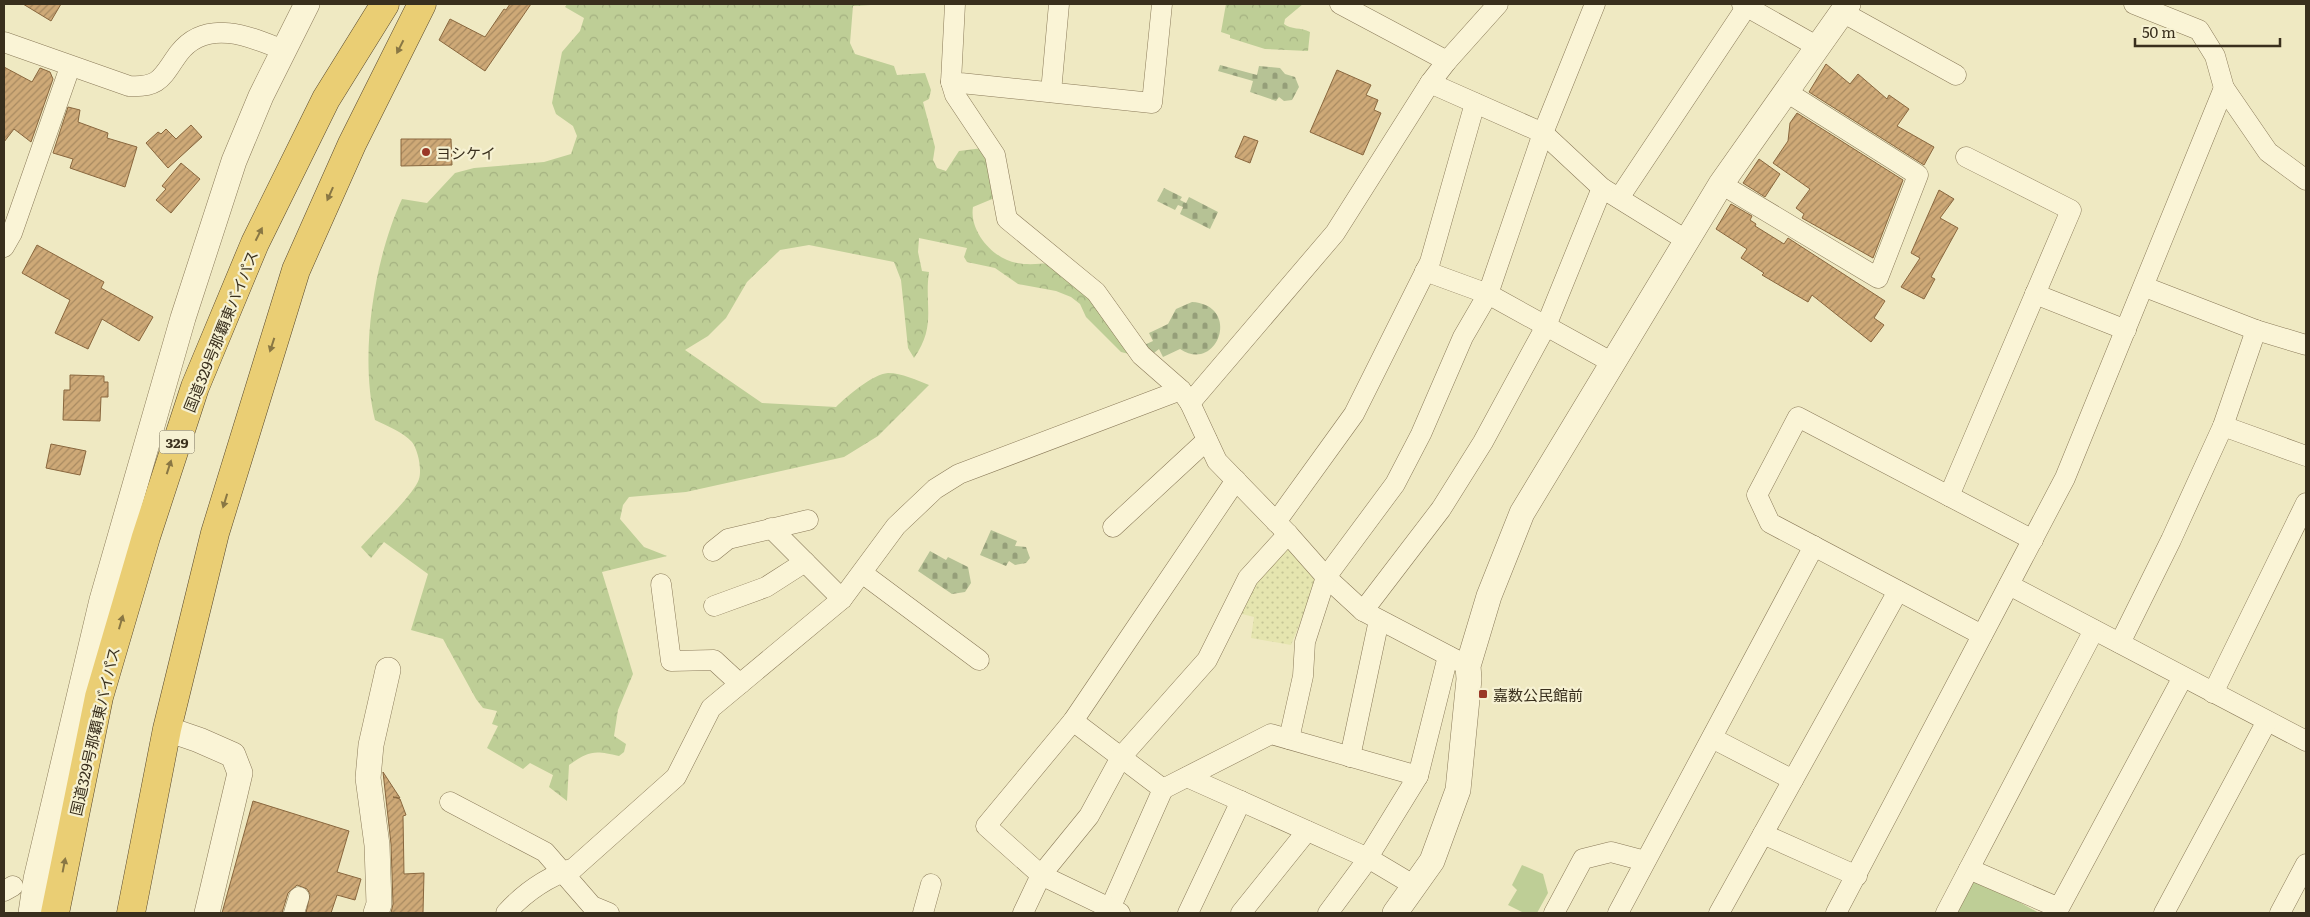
<svg xmlns="http://www.w3.org/2000/svg" width="2310" height="917" font-family="Literata,'Noto Sans JP',serif">
  <defs>
    <pattern id="farmland-dots" width="8" height="8" patternUnits="userSpaceOnUse" patternTransform="scale(1.25)"><rect width="8" height="8" fill="#e5e5af"/><path d="M2 2h.1M6 6h.1" fill="none" stroke="#c5c596" stroke-width="1.8" stroke-linecap="round"/></pattern>
    <pattern id="forest-crowns" width="20" height="18" patternUnits="userSpaceOnUse" patternTransform="scale(1.25)"><rect width="20" height="18" fill="#bece96"/><path d="M2 6a3 3 0 1 1 6 0M12 15a3 3 0 1 1 6 0" fill="none" stroke="#a4b181"/></pattern>
    <pattern id="cemetery-stones" width="16" height="16" patternUnits="userSpaceOnUse" patternTransform="scale(1.25)"><rect width="16" height="16" fill="#b6c295"/><path d="M2 7V4a2 2 0 0 1 4 0v3zM10 15v-3a2 2 0 0 1 4 0v3z" fill="#959e79"/></pattern>
    <pattern id="building-hatch" width="6" height="6" patternUnits="userSpaceOnUse" patternTransform="scale(1.25)"><rect width="6" height="6" fill="#cea977"/><path d="M-1 1l2-2M0 6l6-6M5 7l2-2" fill="none" stroke="#a88a61"/></pattern>
  </defs>
  <rect width="100%" height="100%" fill="#efe9c2"/>
  <path fill="url(#farmland-dots)" d="M1290,547L1317,574L1315,586L1291,645L1251,638L1254,617L1238,613L1252,583Z"/>
  <g fill="url(#forest-crowns)">
    <path d="M567,4H889L853,6L850,43L855,54L894,66L897,75L925,73L931,90L929,99L923,102L935,147L933,160L937,168L946,171L959,151L983,148L997,197L973,207C969,231 993,259 1017,263C1027,265 1039,264 1049,263L1088,296L1133,355L1121,352L1086,317L1080,304L1071,297L1056,291L1018,284L995,268L967,262L964,257L967,248L919,238L918,252L922,271L929,272C924,306 937,325 914,358L908,348L901,280L894,262L809,245L780,250L747,282L726,318L708,336L685,350L762,403L836,407C847,396 873,374 888,373C902,373 916,380 929,385L878,436L844,457L686,492L629,497L623,505L620,519L644,547L667,556L602,572L633,674L618,710L614,736L626,744L624,752L619,756C594,750 589,751 569,765L567,801L549,787L553,775L530,763L523,769L487,748L498,726L492,724L497,711L483,708L476,699L443,639L411,630L428,574L384,542L371,558L361,547C374,532 414,495 419,479C422,469 418,450 412,442C403,432 387,426 375,420C359,356 374,259 402,199L427,203L455,173L474,168L544,162L571,154L577,136L573,126L556,114L552,103L562,52L580,31L584,18L565,7Z"/>
    <path d="M1226,4H1303L1285,19L1284,24C1291,30 1301,27 1310,32L1308,51L1265,49L1230,38V35L1221,32Z"/>
  </g>
  <g fill="url(#cemetery-stones)">
    <path d="M1220,65L1257,75L1259,66L1280,68L1285,74L1295,77L1299,87L1292,100L1284,101L1279,97L1276,101L1250,92L1253,81L1218,71Z"/>
    <path d="M1164,188L1182,197L1180,200L1186,203L1189,197L1218,212L1210,229L1180,214L1183,207L1178,205L1175,210L1157,201Z"/>
    <path d="M1192,302C1242,305 1218,374 1180,349L1163,357L1159,349L1150,356L1142,346L1153,341L1149,333L1168,324L1176,309Z"/>
    <path d="M991,530L1017,541L1015,546L1026,547L1030,558L1026,563L1015,565L1009,561L1006,566L980,555Z"/>
    <path d="M930,551L946,560L948,557L968,567L971,583L965,592L952,594L918,571Z"/>
  </g>
  <g fill="#bece96">
    <path d="M1522,865L1543,874L1548,893L1537,913H1524L1508,905L1517,890L1512,885Z"/>
    <path d="M1974,877L2039,913H1955Z"/>
  </g>
  <g fill="url(#building-hatch)" stroke="#89673e">
    <path d="M23,4H61L51,21Z"/>
    <path d="M510,4H531L485,71L439,40L450,19L485,37L504,9L506,10Z"/>
    <path d="M1826,64L1850,84L1858,74L1887,99L1889,95L1909,109L1897,126L1934,147L1924,165L1809,92Z"/>
    <path d="M4,67L32,82L40,68L50,72L53,79L31,142L14,129L4,142Z"/>
    <path d="M1337,70L1371,85L1366,95L1378,100L1374,110L1381,113L1363,155L1310,132Z"/>
    <path d="M68,107L80,110L78,122L108,133L107,138L137,147L125,187L70,168L73,159L53,153Z"/>
    <path d="M1797,113L1903,180L1873,258L1802,218L1804,214L1796,208L1810,189L1773,163L1788,141L1790,123Z"/>
    <path d="M191,125L202,137L168,168L146,143L158,132L161,134L166,129L176,139Z"/>
    <path d="M1244,136L1258,141L1250,163L1235,157Z"/>
    <path d="M401,139H451L452,165L401,166Z"/>
    <path d="M1759,159L1780,174L1765,197L1743,183Z"/>
    <path d="M181,163L200,179L171,213L156,200L166,189L162,186Z"/>
    <path d="M1939,190L1954,199L1940,218L1958,228L1931,277L1935,279L1924,299L1901,287L1920,258L1911,253Z"/>
    <path d="M1731,204L1752,216L1750,220L1756,224L1755,226L1784,244L1788,238L1885,301L1874,318L1884,325L1871,342L1812,295L1808,302L1762,275L1764,273L1741,258L1747,249L1716,229Z"/>
    <path d="M37,245L104,282L101,288L153,317L139,341L102,319L88,349L55,333L70,300L22,273Z"/>
    <path d="M70,375L104,376V382H108V397H101L100,421L63,420L64,390H70Z"/>
    <path d="M51,444L86,451L80,475L46,468Z"/>
    <path d="M383,772L400,798L393,797L400,799L406,815L403,816L404,874L424,873L423,913H391L393,904L391,844Z"/>
    <path d="M253,801L349,831L337,872L361,879L355,900L337,895L331,913H306L310,894L307,889L297,885L288,893L282,913H222Z"/>
  </g>
  <g fill="none" stroke-linecap="round" stroke-linejoin="round">
    <g stroke="#8a7a59" stroke-width="21">
      <g id="minor">
        <path d="M955,4L951,82L1152,103L1162,4"/>
        <path d="M1340,4L1447,61"/>
        <path d="M1742,4L1818,47"/>
        <path d="M2134,4L2199,30L2215,56L2224,88L2268,152L2306,180"/>
        <path d="M1842,12L1956,75"/>
        <path d="M4,42L129,86C161,88 162,76 179,53C206,18 250,36 283,50"/>
        <path d="M951,82L955,95L995,155L1007,219L1096,292L1141,355L1181,390L1190,403L1217,461L1288,534L1326,577L1363,611L1468,666"/>
        <path d="M1430,83L1543,133L1602,188L1686,240"/>
        <path d="M1051,92L1059,4"/>
        <path d="M1721,184L1878,278L1918,175L1785,91"/>
        <path d="M1619,198L1747,6"/>
        <path d="M4,247L12,233L70,67"/>
        <path d="M1425,271L1488,294L1613,363"/>
        <path d="M2145,287L2256,330L2306,345"/>
        <path d="M2035,294L2126,330"/>
        <path d="M1190,403L1335,233L1430,83L1447,61L1498,4"/>
        <path d="M2223,426L2306,456"/>
        <path d="M1949,496L2071,210L1966,157"/>
        <path d="M1276,522L1354,414L1430,262L1475,103"/>
        <path d="M1113,527L1207,440"/>
        <path d="M771,528L842,599"/>
        <path d="M713,551L728,539L808,520"/>
        <path d="M862,573L979,660"/>
        <path d="M661,584L671,661L714,660L740,684"/>
        <path d="M2009,585L2306,741"/>
        <path d="M714,606L766,587L805,562"/>
        <path d="M1363,611L1441,509L1483,442L1546,326L1602,188"/>
        <path d="M1982,635L1770,523L1757,495L1798,417L2033,540"/>
        <path d="M2120,643L2171,540L2223,426L2256,330"/>
        <path d="M2213,693L2306,503"/>
        <path d="M1073,721L1163,789L1271,734L1418,776L1448,656"/>
        <path d="M1712,738L1793,780"/>
        <path d="M1289,739L1303,676L1305,642L1326,577L1395,484L1421,434L1463,337L1488,294L1543,133L1595,4"/>
        <path d="M1350,757L1379,620"/>
        <path d="M1187,777L1368,858L1415,886"/>
        <path d="M450,802L545,852L592,906L609,913"/>
        <path d="M1763,834L1857,876"/>
        <path d="M1969,869L2059,908L2183,677"/>
        <path d="M4,891L13,886"/>
        <path d="M294,913L299,897"/>
        <path d="M506,913C525,892 547,877 574,868L676,777L711,708L842,599L896,526L935,489L959,474L1181,390"/>
        <path d="M923,913L931,884"/>
        <path d="M1023,913L1041,875L1089,816L1121,757L1207,660L1248,578L1288,534"/>
        <path d="M1108,913L1163,789"/>
        <path d="M1120,913L1041,875L986,826L1073,721L1236,480"/>
        <path d="M1188,913L1241,801"/>
        <path d="M1241,913L1307,831"/>
        <path d="M1328,913L1362,867L1418,776"/>
        <path d="M1554,913L1583,859L1611,852L1645,861"/>
        <path d="M1618,913L1814,546"/>
        <path d="M1719,913L1898,591"/>
        <path d="M1836,913L2065,478L2224,88"/>
        <path d="M1946,913L2094,630"/>
        <path d="M2164,913L2267,721"/>
        <path d="M2280,913L2306,864"/>
      </g>
    </g>
    <g stroke="#8a7a59" stroke-width="26">
      <g id="tertiary">
        <path d="M167,729L199,740L233,755L240,773L207,913"/>
        <path d="M31,913L36,879L102,600L183,318L234,161L261,96L307,4"/>
        <path d="M376,913L379,904L377,845L368,778L371,745L388,670"/>
        <path d="M1395,913L1432,861L1458,790L1469,679L1468,666L1489,596L1522,513L1721,184L1848,4"/>
      </g>
    </g>
    <g stroke="#57472d" stroke-width="29">
      <g id="trunk">
        <path d="M55,913L99,697L146,537L195,387L255,243L326,99L385,4"/>
        <path d="M131,913L167,729L215,533L296,270L352,144L422,4"/>
      </g>
    </g>
    <use href="#minor" stroke="#faf4d6" stroke-width="20"/>
    <use href="#tertiary" stroke="#faf4d6" stroke-width="25"/>
    <use href="#trunk" stroke="#eace74" stroke-width="28"/>
  </g>
  <defs><path id="oneway-solid" d="M-6-.8H1V-3.2L6.5 0L1 3.2V.8H-6Z" transform="scale(1.25)"/></defs>
  <g fill="#897744">
    <use href="#oneway-solid" transform="translate(400 47) rotate(117)"/>
    <use href="#oneway-solid" transform="translate(330 194) rotate(114)"/>
    <use href="#oneway-solid" transform="translate(259 234) rotate(-63)"/>
    <use href="#oneway-solid" transform="translate(272 345) rotate(108)"/>
    <use href="#oneway-solid" transform="translate(169 467) rotate(-72)"/>
    <use href="#oneway-solid" transform="translate(225 501) rotate(107)"/>
    <use href="#oneway-solid" transform="translate(121 622) rotate(-74)"/>
    <use href="#oneway-solid" transform="translate(64 865) rotate(-79)"/>
  </g>
  <g fill="#9a3827" stroke="#f6f1d2" stroke-width="2">
    <circle cx="426" cy="152" r="5"/>
    <rect x="1478" y="689" width="10" height="10" rx="2.5"/>
  </g>
  <g text-anchor="middle" dominant-baseline="central" stroke-width="4.5" stroke-linejoin="round" paint-order="stroke">
    <rect fill="#f6f1d2" stroke="#726953" stroke-width="1" x="159.5" y="430.5" width="35" height="23" rx="4"/>
    <g font-size="14" font-weight="bold" fill="#392f1d">
      <text x="177" y="442">329</text>
    </g>
    <g font-size="15" fill="#392f1d" stroke="#f6f1d2" text-anchor="start">
      <text x="436" y="152">ヨシケイ</text>
      <text x="1493" y="694">嘉数公民館前</text>
    </g>
    <g font-size="15" fill="#392f1d" stroke="#f6f1d2">
      <text transform="translate(220 331) rotate(-68)">国道329号那覇東バイパス</text>
      <text transform="translate(94 731) rotate(-77)">国道329号那覇東バイパス</text>
    </g>
  </g>
  <rect width="2310" height="917" fill="none" stroke="#392f1d" stroke-width="10"/>
  <path d="M2135 38v8h145v-8" fill="none" stroke="#392f1d" stroke-width="2.5"/>
  <text x="2142" y="38" font-size="15" fill="#392f1d" stroke="#f6f1d2" stroke-width="4" paint-order="stroke">50 m</text>
</svg>
